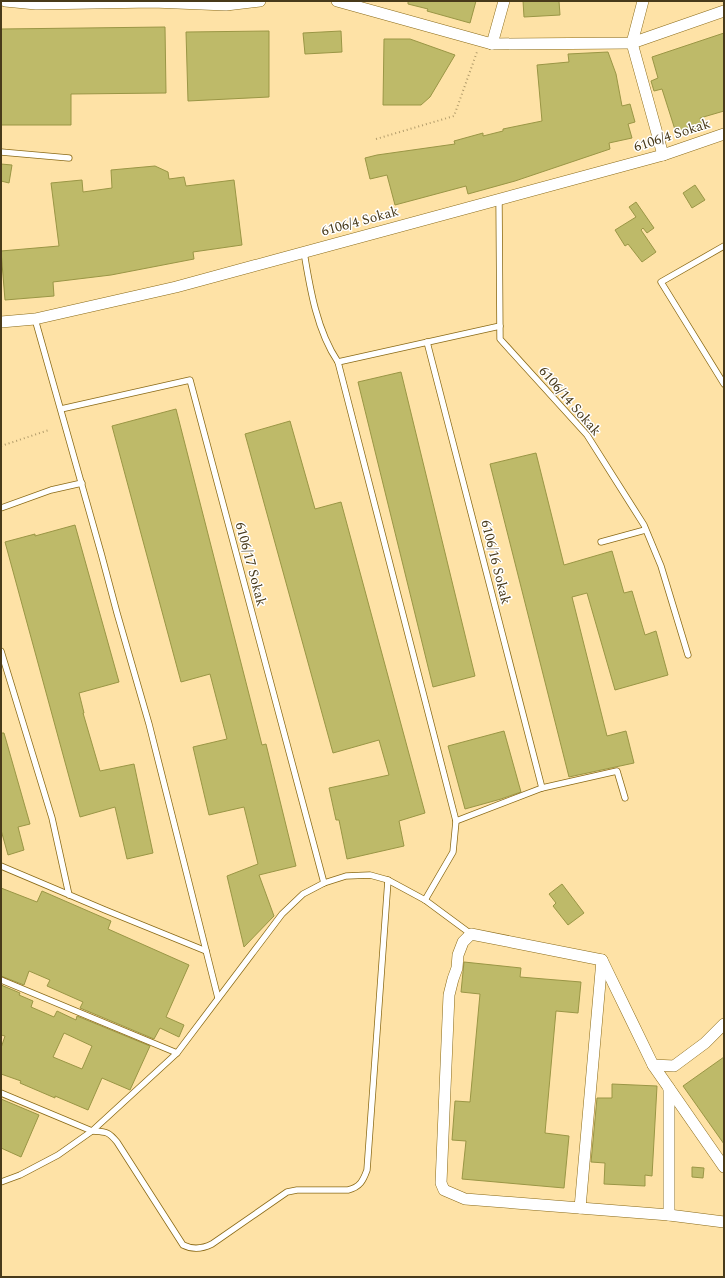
<svg xmlns="http://www.w3.org/2000/svg" width="725" height="1278" font-family="Spectral,serif">
  <rect width="100%" height="100%" fill="#fee2a6"/>
  <g fill="#beba69" stroke="#9a9645" fill-rule="evenodd">
    <path d="M408,1H476L470,23L427,11L428,9L408,4Z"/>
    <path d="M523,1H559L560,15L524,17Z"/>
    <path d="M165,27L166,93L71,94V125H1V29Z"/>
    <path d="M269,31V97L188,101L186,32Z"/>
    <path d="M341,31L342,52L305,54L303,33Z"/>
    <path d="M724,33V111L700,118L703,127L677,136L662,89L654,91L651,81L658,78L652,57Z"/>
    <path d="M384,39H410L455,55L430,97L421,105H383Z"/>
    <path d="M608,52L616,74L622,106L630,104L635,122L628,124L632,138L609,143L610,149L515,181L468,194L466,186L395,205L387,175L370,179L365,158L377,155L455,144L454,141L483,133V136L503,131V129L542,121L537,65L569,62L568,54Z"/>
    <path d="M1,164L12,165L9,183L1,181Z"/>
    <path d="M155,166L168,172L169,179L184,177L186,186L234,180L242,245L193,252L194,259L111,275L53,282L54,296L5,300L1,251L59,246L51,183L82,180L83,192L112,188L111,170Z"/>
    <path d="M695,185L705,200L692,208L683,193Z"/>
    <path d="M636,202L654,228L647,233L643,228L641,230L656,252L642,262L628,244L625,246L615,230L636,217L629,207Z"/>
    <path d="M401,372L475,676L433,687L358,382Z"/>
    <path d="M176,409L262,745L266,744L296,866L259,875L274,916L244,947L227,876L258,864L244,807L209,815L193,747L227,739L210,674L181,682L112,426Z"/>
    <path d="M290,421L315,509L341,502L425,813L399,821L404,846L347,859L339,820H336L329,788L389,775L379,740L333,753L245,434Z"/>
    <path d="M536,453L564,565L612,551L624,593L632,591L645,635L656,631L668,675L615,690L587,593L572,597L607,736L626,731L634,763L569,777L490,464Z"/>
    <path d="M75,525L119,682L79,693L84,713H83L100,771L134,764L153,853L127,859L115,807L80,817L5,542L35,534V536Z"/>
    <path d="M504,731L521,792L501,799L465,809L448,746Z"/>
    <path d="M1,733H4L30,824L18,827L24,850L8,855L1,830Z"/>
    <path d="M562,884L584,913L568,925L553,906L556,903L549,894Z"/>
    <path d="M1,888L37,902L42,891L111,921L108,929L189,965L166,1017L184,1025L179,1037L160,1028L154,1039L80,1008L83,1002L47,986L50,980L29,971L24,985L1,976Z"/>
    <path d="M464,962L521,968L520,977L581,982L578,1013L556,1011L545,1133L569,1136L564,1188L462,1179L466,1141L452,1140L455,1101L470,1102L480,994L461,992Z"/>
    <path d="M1,985L20,993L19,995L33,1001L31,1007L54,1017L57,1011L76,1020L77,1016L150,1046L130,1090L102,1078L88,1110L55,1096V1098L20,1083L21,1081L1,1074V1048L5,1036L1,1035ZM64,1033L92,1046L82,1069L53,1057Z"/>
    <path d="M724,1057V1144L683,1086Z"/>
    <path d="M612,1084L657,1086L652,1176L645,1175V1186L604,1184L605,1163L591,1162L597,1098H612Z"/>
    <path d="M1,1099L39,1115L21,1157L1,1148Z"/>
    <path d="M692,1167L704,1168L703,1178L692,1177Z"/>
  </g>
  <g fill="none" stroke-linecap="round" stroke-linejoin="round">
    <g stroke="#8a6a17" stroke-width="7">
      <g id="lane">
        <path d="M1,152L69,158"/>
        <path d="M499,199L500,339L587,435L644,525L661,566L688,655"/>
        <path d="M724,246L661,282L724,384"/>
        <path d="M304,252C310,289 317,331 338,362"/>
        <path d="M35,319L101,553L117,613L149,724L218,998"/>
        <path d="M427,342L542,788"/>
        <path d="M61,409L190,380L324,883"/>
        <path d="M1,508L51,490L82,483"/>
        <path d="M601,542L645,530"/>
        <path d="M1,651L52,818L69,895"/>
        <path d="M456,821L542,788L617,771L625,798"/>
        <path d="M1,866L105,910L206,951"/>
        <path d="M425,900L453,852L456,821L338,362L500,326"/>
        <path d="M1,980L177,1053"/>
        <path d="M1,1093L92,1131C106,1132 108,1131 117,1142L183,1245C193,1250 202,1249 212,1244L287,1192L297,1190H348C360,1187 363,1181 367,1170L388,880"/>
        <path d="M1,1182L20,1175L58,1155L92,1131L177,1053L282,914L303,894L324,883L346,876L370,875L388,880L425,900L471,934"/>
      </g>
    </g>
    <g stroke="#8a6a17" stroke-width="12">
      <g id="street">
        <path d="M5,1L36,4L153,2L226,5L260,1"/>
        <path d="M337,1L492,44L632,43L724,11"/>
        <path d="M643,1L632,43L663,155"/>
        <path d="M492,44L504,1"/>
        <path d="M1,322L35,319L176,287L663,155L724,134"/>
        <path d="M724,1024L705,1043L674,1066L653,1065L602,960L471,934L463,942L458,955L457,968L453,979L449,995L441,1183L444,1190L465,1199L669,1215L724,1222"/>
        <path d="M653,1065L724,1167"/>
        <path d="M669,1088V1215"/>
        <path d="M580,1208L602,960"/>
      </g>
    </g>
    <g stroke="#b19b6a" stroke-width="2" stroke-dasharray="1 3" stroke-linecap="butt">
      <path d="M376,139L454,116L477,52"/>
      <path d="M1,446L49,430"/>
    </g>
    <use href="#lane" stroke="#fff" stroke-width="5.5"/>
    <use href="#street" stroke="#fff" stroke-width="11"/>
  </g>
  <g text-anchor="middle" dominant-baseline="central" stroke-width="3" stroke-linejoin="round" paint-order="stroke">
    <g font-size="14" fill="#483a1a" stroke="#fff">
      <text transform="translate(672 135) rotate(-18)">6106/4 Sokak</text>
      <text transform="translate(360 221) rotate(-15)">6106/4 Sokak</text>
      <text transform="translate(570 401) rotate(49)">6106/14 Sokak</text>
      <text transform="translate(496 562) rotate(76)">6106/16 Sokak</text>
      <text transform="translate(251 564) rotate(75)">6106/17 Sokak</text>
    </g>
  </g>
  <rect width="725" height="1278" fill="none" stroke="#483a1a" stroke-width="4"/>
</svg>
